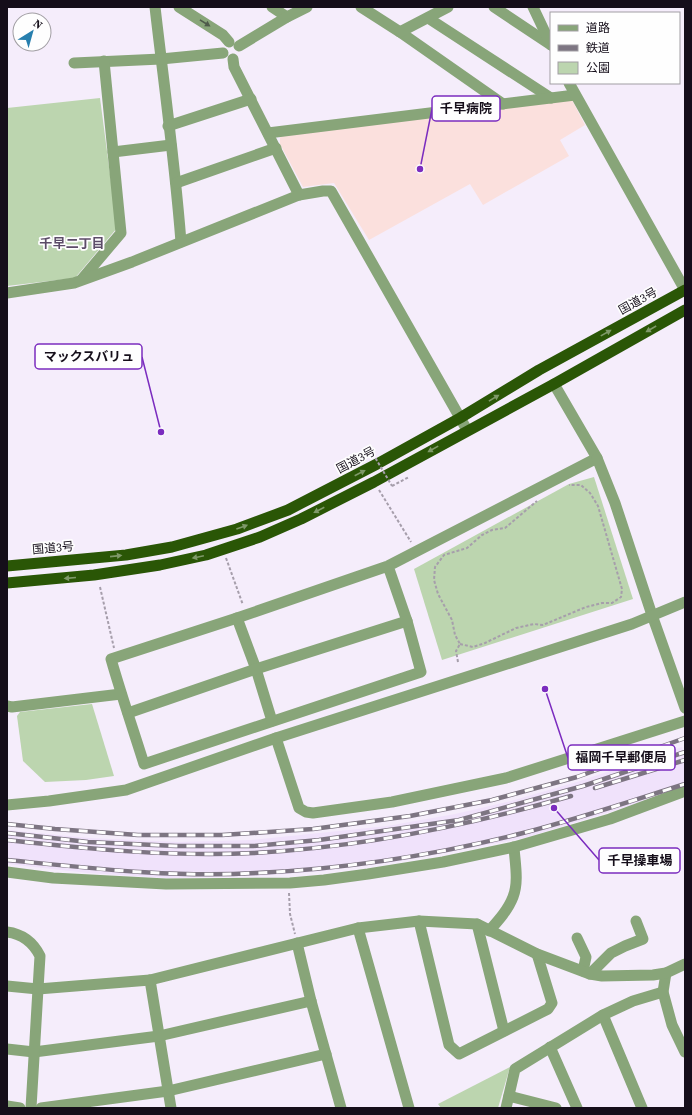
<svg xmlns="http://www.w3.org/2000/svg" width="692" height="1115" font-family="'Source Serif 4','Noto Sans JP',serif">
  <rect width="100%" height="100%" fill="#f5edfb"/>
  <path fill="#f0e2fb" d="M682,747L685,757V789L524,838L401,861L323,871L258,876L167,878L88,873L7,864V830L89,838L178,842L251,840L387,826L455,814L511,801L580,781Z"/>
  <path fill="#fbe0dd" d="M572,100L585,125L560,140L569,156L483,205L470,184L369,240L334,183L303,187L280,144V136Z"/>
  <g fill="#bcd5af">
    <path d="M100,98L117,228L75,278L7,286V108Z"/>
    <path d="M594,477L633,599L442,660L414,569L569,484Z"/>
    <path d="M92,704L114,776L86,780L45,782L23,761L17,716L20,712Z"/>
    <path d="M510,1067L498,1108H441L438,1104Z"/>
  </g>
  <g fill="none" stroke-linecap="round" stroke-linejoin="round">
    <g stroke="#a69eab" stroke-width="2" stroke-dasharray="3 2" stroke-linecap="butt">
      <path d="M392,486L409,477"/>
      <path d="M379,490L411,542"/>
      <path d="M226,558L243,605"/>
      <path d="M100,587L114,648"/>
      <path d="M460,644L473,647L485,643L516,628L534,624L543,625L586,607L602,603H612L621,597L622,589L598,506L590,493L581,485H569"/>
      <path d="M458,662L456,651L460,644L455,635L452,620L438,594L434,580L435,567L444,555L467,548L482,535L492,530L505,528L537,501"/>
      <path d="M289,893L290,914L295,934"/>
    </g>
    <g stroke="#88a579" stroke-width="11">
      <path d="M155,7C164,85 175,163 181,242"/>
      <path d="M179,7L223,35L229,42"/>
      <path d="M272,7L287,17"/>
      <path d="M361,7L400,32L503,104"/>
      <path d="M494,7L551,45"/>
      <path d="M428,18L551,98"/>
      <path d="M400,32L448,7"/>
      <path d="M239,46L287,17L307,7"/>
      <path d="M233,59L234,67L299,195"/>
      <path d="M74,63L161,59L223,53"/>
      <path d="M168,126L251,99"/>
      <path d="M268,133L575,95"/>
      <path d="M113,152L171,145"/>
      <path d="M176,183L276,148"/>
      <path d="M82,279L121,233L104,61"/>
      <path d="M7,293L74,283L132,262L299,195L323,191H331L467,430"/>
      <path d="M388,566L407,621L421,672L144,764C133,729 121,694 111,659L237,618L388,566L597,458L554,384"/>
      <path d="M652,615L685,708"/>
      <path d="M237,618L256,669L272,721"/>
      <path d="M7,706L12,707L121,694"/>
      <path d="M128,713L256,669L407,621"/>
      <path d="M276,738L299,808L306,812L313,813L392,802L506,778L685,721"/>
      <path d="M419,921L449,1045L459,1054L548,1009L552,1003L537,954"/>
      <path d="M477,924L504,1031"/>
      <path d="M358,928L409,1108"/>
      <path d="M489,931C498,921 508,910 513,897C519,882 515,863 514,847"/>
      <path d="M577,938L586,957L583,971"/>
      <path d="M297,943L311,1001L341,1108"/>
      <path d="M666,973L663,992L672,1025L685,1052"/>
      <path d="M590,974L611,953L625,946L643,939L636,921"/>
      <path d="M150,980L171,1108"/>
      <path d="M7,986L38,989L150,980L358,928L419,921L477,924L537,954L590,974L602,976L653,975L666,973L685,964"/>
      <path d="M603,1015L642,1108"/>
      <path d="M550,1047L577,1108"/>
      <path d="M7,1049L34,1052L159,1036L311,1001"/>
      <path d="M509,1096L556,1108"/>
      <path d="M7,1106L20,1108"/>
      <path d="M31,1108L38,989"/>
      <path d="M41,1108L168,1091L326,1054"/>
      <path d="M506,1108L515,1069L603,1015L633,1001L663,992"/>
    </g>
    <g stroke="#88a579" stroke-width="11">
      <path d="M533,7L551,45"/>
      <path d="M569,83L685,290"/>
      <path d="M597,458L615,503L652,615"/>
      <path d="M7,805L49,801L126,790L276,738L632,624L685,602"/>
      <path d="M7,872L53,878L166,884L290,883L324,880L368,874L443,862L514,847L610,819L685,791"/>
      <path d="M7,932C23,934 33,942 40,956L38,989"/>
    </g>
    <g stroke="#2a5606" stroke-width="11">
      <path d="M7,566L126,555L172,547L237,529L288,510L377,464L460,418L539,370L685,290"/>
      <path d="M7,583L94,575L160,565L206,555L260,537L301,519L374,482L554,384L685,310"/>
    </g>
    <g stroke="#7d7582" stroke-width="4.5">
      <g id="rail">
        <path d="M595,788L685,760"/>
        <path d="M7,824L55,829L138,835H222L313,829L410,816L492,800L577,777L685,738"/>
        <path d="M7,833L88,842L176,846H253L319,840L459,820L583,786L685,752"/>
        <path d="M7,840C88,849 172,857 254,853C361,847 467,826 571,796"/>
        <path d="M7,860C89,868 173,878 256,873C345,869 436,855 523,833C578,819 631,801 685,784"/>
      </g>
    </g>
    <use href="#rail" stroke="#fefefe" stroke-width="3" stroke-dasharray="9" stroke-linecap="butt"/>
    <path stroke="#a69eab" stroke-width="2" stroke-dasharray="3 2" stroke-linecap="butt" d="M373,454L392,486"/>
  </g>
  <defs><path id="oneway-solid" d="M-6-.8H1V-3.2L6.5 0L1 3.2V.8H-6Z"/></defs>
  <use fill="#4e5a4a" href="#oneway-solid" transform="translate(205 23) rotate(32)"/>
  <g fill="#7f9969">
    <use href="#oneway-solid" transform="translate(651 329) rotate(150)"/>
    <use href="#oneway-solid" transform="translate(606 333) rotate(-29)"/>
    <use href="#oneway-solid" transform="translate(494 398) rotate(-31)"/>
    <use href="#oneway-solid" transform="translate(433 449) rotate(151)"/>
    <use href="#oneway-solid" transform="translate(360 473) rotate(-27)"/>
    <use href="#oneway-solid" transform="translate(319 510) rotate(153)"/>
    <use href="#oneway-solid" transform="translate(242 527) rotate(-20)"/>
    <use href="#oneway-solid" transform="translate(116 556) rotate(-6)"/>
    <use href="#oneway-solid" transform="translate(198 557) rotate(168)"/>
    <use href="#oneway-solid" transform="translate(70 578) rotate(175)"/>
  </g>
  <g text-anchor="middle" dominant-baseline="central" stroke-width="3.5" stroke-linejoin="round" paint-order="stroke">
    <g font-size="12" fill="#150e1a" stroke="#fefefe">
      <text transform="translate(638 301) rotate(-29)">国道3号</text>
      <text transform="translate(356 460) rotate(-28)">国道3号</text>
      <text transform="translate(53 548) rotate(-5)">国道3号</text>
    </g>
    <g font-size="13" font-weight="bold" fill="#5c4c68" stroke="#fefefe">
      <text x="72" y="243">千早二丁目</text>
    </g>
  </g>
  <path fill="none" stroke="#7b2cbf" stroke-width="1.5" d="M420 169L432 109M161 432L142 357M545 689L568 758M554 808L599 860"/>
  <g fill="#7b2cbf" stroke="#fefefe" stroke-width="1.5">
    <circle cx="420" cy="169" r="4"/>
    <circle cx="161" cy="432" r="4"/>
    <circle cx="545" cy="689" r="4"/>
    <circle cx="554" cy="808" r="4"/>
  </g>
  <g fill="#fefefe" stroke="#7b2cbf" stroke-width="1.5">
    <rect x="432" y="96" width="68" height="25" rx="4"/>
    <rect x="35" y="344" width="107" height="25" rx="4"/>
    <rect x="568" y="745" width="107" height="25" rx="4"/>
    <rect x="599" y="848" width="81" height="25" rx="4"/>
  </g>
  <g font-size="13" text-anchor="middle" font-weight="bold" fill="#150e1a">
    <text x="466" y="113">千早病院</text>
    <text x="89" y="361">マックスバリュ</text>
    <text x="621" y="762">福岡千早郵便局</text>
    <text x="640" y="865">千早操車場</text>
  </g>
  <rect width="692" height="1115" fill="none" stroke="#150e1a" stroke-width="16"/>
  <rect x="550" y="12" width="130" height="72" fill="#fefefe" stroke="#a19ea3"/>
  <rect x="558" y="25" width="20" height="6" fill="#88a579" stroke="#a19ea3"/>
  <text x="586" y="32" font-size="12" fill="#150e1a">道路</text>
  <rect x="558" y="45" width="20" height="6" fill="#7d7582" stroke="#a19ea3"/>
  <text x="586" y="52" font-size="12" fill="#150e1a">鉄道</text>
  <rect x="558" y="62" width="20" height="12" fill="#bcd5af" stroke="#a19ea3"/>
  <text x="586" y="72" font-size="12" fill="#150e1a">公園</text>
  <g transform="translate(32 32) rotate(37)"><circle r="19" fill="#fefefe" stroke="#a19ea3"/>
  <path d="M0-3L7 15L0 10L-7 15Z" fill="#277fae"/>
  <text y="-6" font-size="11" font-weight="bold" text-anchor="middle" fill="#150e1a">N</text>
  </g>
</svg>
